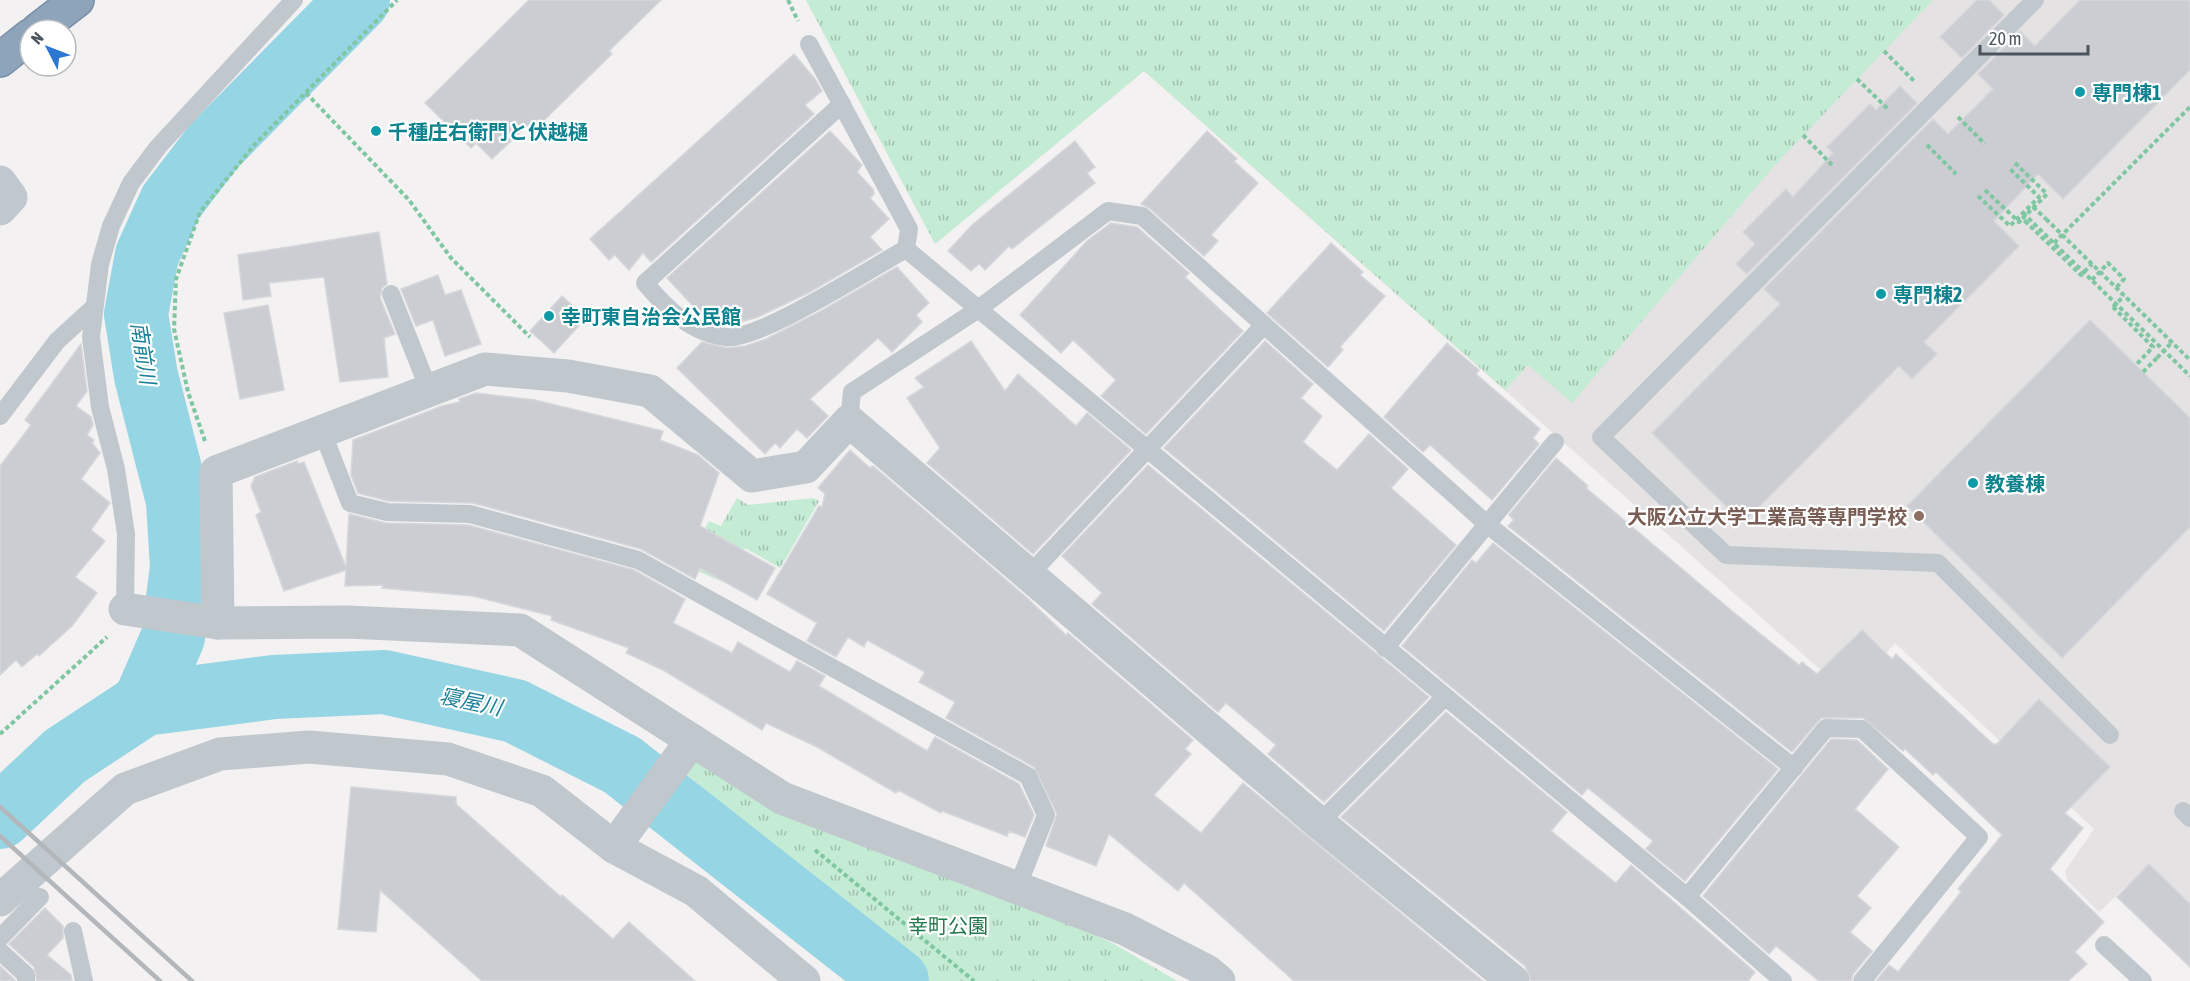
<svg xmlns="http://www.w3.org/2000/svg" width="2190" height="981" font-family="'Asap Condensed','Noto Sans JP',sans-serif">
  <defs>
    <pattern id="park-tufts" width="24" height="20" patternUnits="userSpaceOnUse" patternTransform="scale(1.5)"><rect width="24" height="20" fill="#c4ebd3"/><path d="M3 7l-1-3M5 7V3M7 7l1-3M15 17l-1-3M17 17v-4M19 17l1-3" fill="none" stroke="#a1c1ae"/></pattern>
  </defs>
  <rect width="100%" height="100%" fill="#f3f1f1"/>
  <path fill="#e4e2e2" d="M806,0H2190V905L2149,864L2099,912L2067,880L2065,871L2094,829L1895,643L1849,695L1144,71L935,244Z"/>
  <g fill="url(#park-tufts)">
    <path d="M806,0H1933L1774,166L1572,403L1528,365L1505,390L1144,71L935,244Z"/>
    <path d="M737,498L748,505L813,498L819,501L780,568L745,548L723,582L684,565L709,521L721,526Z"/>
    <path d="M692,740L1116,945L1177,981H927L675,764Z"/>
  </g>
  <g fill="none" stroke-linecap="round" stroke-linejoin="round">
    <g stroke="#95d5e4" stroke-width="64">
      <path d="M144,704L173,637L182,567L178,501L146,376L136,314L147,255L171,202L214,146L358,0"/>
      <path d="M0,817L65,756L144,704L274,687L384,682L515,711L622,765L897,981"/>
    </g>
  </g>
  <g fill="#cbcdd2" stroke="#d5d7db" stroke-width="1.5">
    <path d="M529,0H661L609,51L612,54L533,131L528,125L492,159L476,143L471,148L425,103Z"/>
    <path d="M1977,0H1989L2004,15L1962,58L1940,37Z"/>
    <path d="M2080,0H2190V70L2063,199L2038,174L1994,221L2019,246L1924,342L1937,354L1912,379L1899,366L1743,523L1652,433L1780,304L1764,289L1933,119L1948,134L1993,89L1978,74L2020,31L2035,46Z"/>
    <path d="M794,54L815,79L822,91L805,105L814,114L651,262L643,253L629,270L615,255L609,260L590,239Z"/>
    <path d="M1900,86L1917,103L1747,274L1736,264L1755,244L1743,232L1786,189L1793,197L1833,153L1827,147L1870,104L1876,110Z"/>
    <path d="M830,131L862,165L857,172L873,189L874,194L870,198L889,219L870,237L882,250L810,292L758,317L726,326L706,320L667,278Z"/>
    <path d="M1207,131L1237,159L1234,161L1258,183L1211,235L1218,241L1204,256L1149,208L1141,204Z"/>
    <path d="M1075,141L1095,167L1087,173L1095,183L1012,249L1009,246L985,270L979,264L971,271L948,251L972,225Z"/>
    <path d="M1111,223L1137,227L1189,273L1185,277L1243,331L1146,434L1101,396L1116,380L1073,340L1061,353L1020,315L1087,241Z"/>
    <path d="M379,232L387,284L382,288L380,298L395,334L384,338L388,377L340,382L324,277L269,283L271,296L243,300L238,255Z"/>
    <path d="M1331,243L1363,272L1360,275L1385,296L1340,347L1343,350L1328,367L1267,313Z"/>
    <path d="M897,267L929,303L916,315L922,322L892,352L878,338L810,399L828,416L807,438L797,429L780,448L775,443L765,454L677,368L702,342L727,348L745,346L766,339L821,311Z"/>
    <path d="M438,275L445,295L461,290L481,344L445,356L433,320L416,326L401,289Z"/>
    <path d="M562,296L586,318L554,353L530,331Z"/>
    <path d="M268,305L284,390L240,399L224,313Z"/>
    <path d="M2090,320L2190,418V527L2062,658L1907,506Z"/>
    <path d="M971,341L1005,391L1018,374L1076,426L1087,413L1131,450L1033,554L927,463L940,448L907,398L924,387L915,378Z"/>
    <path d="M1265,341L1313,384L1301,398L1322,416L1303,442L1337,470L1369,434L1408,469L1391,488L1456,545L1384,631L1164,448Z"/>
    <path d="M1447,343L1479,370L1476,374L1540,429L1533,438L1539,444L1492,500L1430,445L1423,452L1384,417Z"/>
    <path d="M81,344L87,391L76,406L91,417L93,425L87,435L94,440L92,443L100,453L81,479L110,503L91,530L105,541L75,577L97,593L72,626L39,656L37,654L22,667L16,660L0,675V466L31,425L25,420Z"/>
    <path d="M476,393L535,400L663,431L660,440L698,455L719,473L700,526L775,568L757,600L700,568L695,579L641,549L473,503L388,501L358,493L351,475L353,440L442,406L460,402L459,399Z"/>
    <path d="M850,450L870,468L873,466L1025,596L1066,635L1068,633L1193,740L1185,749L1191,754L1154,795L1201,833L1243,783L1483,981H1294L1184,883L1178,891L1109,834L1096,866L1046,846L1057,814L1034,767L946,718L955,702L919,682L925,672L867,640L864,647L848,637L836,657L807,641L817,623L767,594L819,506L822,507L825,494L818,488Z"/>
    <path d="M1556,458L1588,486L1586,488L1732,611L1799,665L1802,662L1817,674L1862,630L1892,659L1896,654L1993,744H1997L2039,699L2110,767L2065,813L2083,828L2050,869L2104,922L2075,952L2087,964L2068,981H1876L1889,965L1898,972L1961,892L1958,889L2002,835L1936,772L1933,775L1905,749L1903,751L1863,718H1821L1792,752L1508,526L1514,520L1509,515Z"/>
    <path d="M297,461L298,464L304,462L346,567L349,514L386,523L468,525L634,570L685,599L673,623L732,653L738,642L790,672L797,661L825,676L819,686L927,751L935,737L1019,784L1034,815L1025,837L1009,831L1007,836L942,811L941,813L898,790L896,793L817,747L766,723L762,730L663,670L626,653L629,648L551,620L552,616L473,596L382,588L383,585L345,586L346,570L284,591L256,515L261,512L251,486L255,477Z"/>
    <path d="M1148,465L1429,697L1324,802L1268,754L1276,745L1226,703L1218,712L1092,604L1102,593L1062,556Z"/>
    <path d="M1493,543L1778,769L1685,881L1646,849L1653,841L1588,788L1582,795L1402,646L1472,560L1476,563Z"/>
    <path d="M1446,712L1567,812L1551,831L1616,883L1631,865L1755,972L1748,981H1531L1525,966L1341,817Z"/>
    <path d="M1831,739L1857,740L1888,769L1855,809L1899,847L1857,896L1871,908L1850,932L1872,951L1853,974L1851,981H1819L1776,946L1769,954L1703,896Z"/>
    <path d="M351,787L456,797V804L561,897L562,895L613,939L629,922L695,981H482L380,890L376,932L338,929Z"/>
    <path d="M2149,864L2190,904V967L2117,897Z"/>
    <path d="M45,908L63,926V938L47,955L71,975L72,981H37L34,967L9,944Z"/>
    <path d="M0,966L15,980V981H0Z"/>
  </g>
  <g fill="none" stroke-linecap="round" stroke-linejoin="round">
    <g stroke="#798fa6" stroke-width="36">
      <g id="highway">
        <path d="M38,30L77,0"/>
        <path d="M0,60L30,36"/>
      </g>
    </g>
    <g stroke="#7fc6a2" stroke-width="4" stroke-dasharray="4.5 3" stroke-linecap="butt">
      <path d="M788,0L798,21"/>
      <path d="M1884,51L1915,82"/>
      <path d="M1857,79L1889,110"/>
      <path d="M306,93L409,200L451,258L530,337"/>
      <path d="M1958,117L1985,144"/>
      <path d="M1803,135L1832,165"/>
      <path d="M1927,145L1956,174"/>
      <path d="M1978,196L2010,226L2039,197L2009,168"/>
      <path d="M2033,207L2046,219"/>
      <path d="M2023,213L2190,376"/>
      <path d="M2025,221L2079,273"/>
      <path d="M2054,243L2190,107"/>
      <path d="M2092,280L2108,263L2124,279L2116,288"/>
      <path d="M2113,307L2153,347L2136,365"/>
      <path d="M2143,372L2157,358"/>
      <path d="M205,441L188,392L174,329L176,279L200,212L255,144L397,0"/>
      <path d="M0,734L107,637"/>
      <path d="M815,850L974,981"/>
    </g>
    <g stroke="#c0c8ce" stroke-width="18">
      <path d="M2035,0L1601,437L1726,555L1938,563L2110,735"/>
      <path d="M809,44L909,229L906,249"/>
      <path d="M842,104L645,283C667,309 691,333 726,337C757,342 873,267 906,249"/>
      <path d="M906,249L1687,897L1783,981"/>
      <path d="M391,294L429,390"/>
      <path d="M0,416L57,341L92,309"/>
      <path d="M849,421L852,392L977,310L1108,211L1142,216L1488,525L1794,768"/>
      <path d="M322,431L350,503L387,512L470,514L638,560L1028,776L1046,815L1017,888"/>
      <path d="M1028,576L1264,325"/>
      <path d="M125,609L126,534L116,469L100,407L91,337L100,264L111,226L131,183L158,147L294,0"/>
      <path d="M1385,648L1555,442"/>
      <path d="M2183,811L2190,818"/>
      <path d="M1319,823L1445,697"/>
      <path d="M1687,897L1826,728L1862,729L1979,837L1862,981"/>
      <path d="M73,931L84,981"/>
      <path d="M0,938L40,897"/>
      <path d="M2104,945L2143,981"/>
      <path d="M0,951L26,975V981"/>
    </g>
    <g stroke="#c0c8ce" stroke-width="33">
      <path d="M0,182L11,197L0,209"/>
      <path d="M125,609L218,623"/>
      <path d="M614,847L692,740"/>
      <path d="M0,900L125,789L220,754L309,747L448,759L542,791L614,847L696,891L804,981"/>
      <path d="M1219,981L1207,971L1125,929L782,798L520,630L347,622L218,623L216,472L485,369L568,376L650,391L752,476L806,467L849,421L1319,823L1513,981"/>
    </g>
    <use href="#highway" stroke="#8da4ba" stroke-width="33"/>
    <g stroke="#b3b6ba" stroke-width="4.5">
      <path d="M0,807L192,981"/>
      <path d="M0,836L160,981"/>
    </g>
    <g stroke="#7fc6a2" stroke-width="4" stroke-dasharray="4.5 3" stroke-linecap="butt">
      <path d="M2015,163L2047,194L2022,219L2025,221"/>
      <path d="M1985,190L2019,222L2022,219"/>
      <path d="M2046,219L2190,360"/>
      <path d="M2079,273L2081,275L2092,264"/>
      <path d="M2113,307L2124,296"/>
      <path d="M2157,358L2172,342"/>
    </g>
  </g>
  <g fill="#0f9aa8" stroke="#fff" stroke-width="2">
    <circle cx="2080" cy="92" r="6"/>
    <circle cx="376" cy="131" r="6"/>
    <circle cx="1881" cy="294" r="6"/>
    <circle cx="549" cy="316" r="6"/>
    <circle cx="1973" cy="483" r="6"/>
  </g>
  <circle fill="#8d6e63" stroke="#fff" stroke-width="2" cx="1919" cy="516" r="6"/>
  <g text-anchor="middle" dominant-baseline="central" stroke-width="4.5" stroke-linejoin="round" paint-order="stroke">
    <g font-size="20" font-weight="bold" fill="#0d838f" stroke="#fff" text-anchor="start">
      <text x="2092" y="92">専門棟1</text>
      <text x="388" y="131">千種庄右衛門と伏越樋</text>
      <text x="1893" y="294">専門棟2</text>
      <text x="561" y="316">幸町東自治会公民館</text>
      <text x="1985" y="483">教養棟</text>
    </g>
    <g font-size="20" font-weight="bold" fill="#785e54" stroke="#fff" text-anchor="end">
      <text x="1907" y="516">大阪公立大学工業高等専門学校</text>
    </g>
    <g font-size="20" fill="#21784b" stroke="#fff">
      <text x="948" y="925">幸町公園</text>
    </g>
    <g font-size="21" font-style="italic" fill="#1a7f98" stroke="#fff">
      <text transform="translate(144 353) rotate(81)">南前川</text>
      <text transform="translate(471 701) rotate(12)">寝屋川</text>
    </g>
  </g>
  <g transform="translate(48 48) rotate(312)"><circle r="28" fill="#ffffff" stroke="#b7bbbe" stroke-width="1.5"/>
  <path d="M0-4.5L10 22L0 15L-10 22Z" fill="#2b77d2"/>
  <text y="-9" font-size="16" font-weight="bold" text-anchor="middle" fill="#4a545c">N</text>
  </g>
  <path d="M1980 45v9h108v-9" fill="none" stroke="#4a545c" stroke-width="3"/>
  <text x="1989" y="45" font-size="18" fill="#4a545c" stroke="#ffffff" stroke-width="4.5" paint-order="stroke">20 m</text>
</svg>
